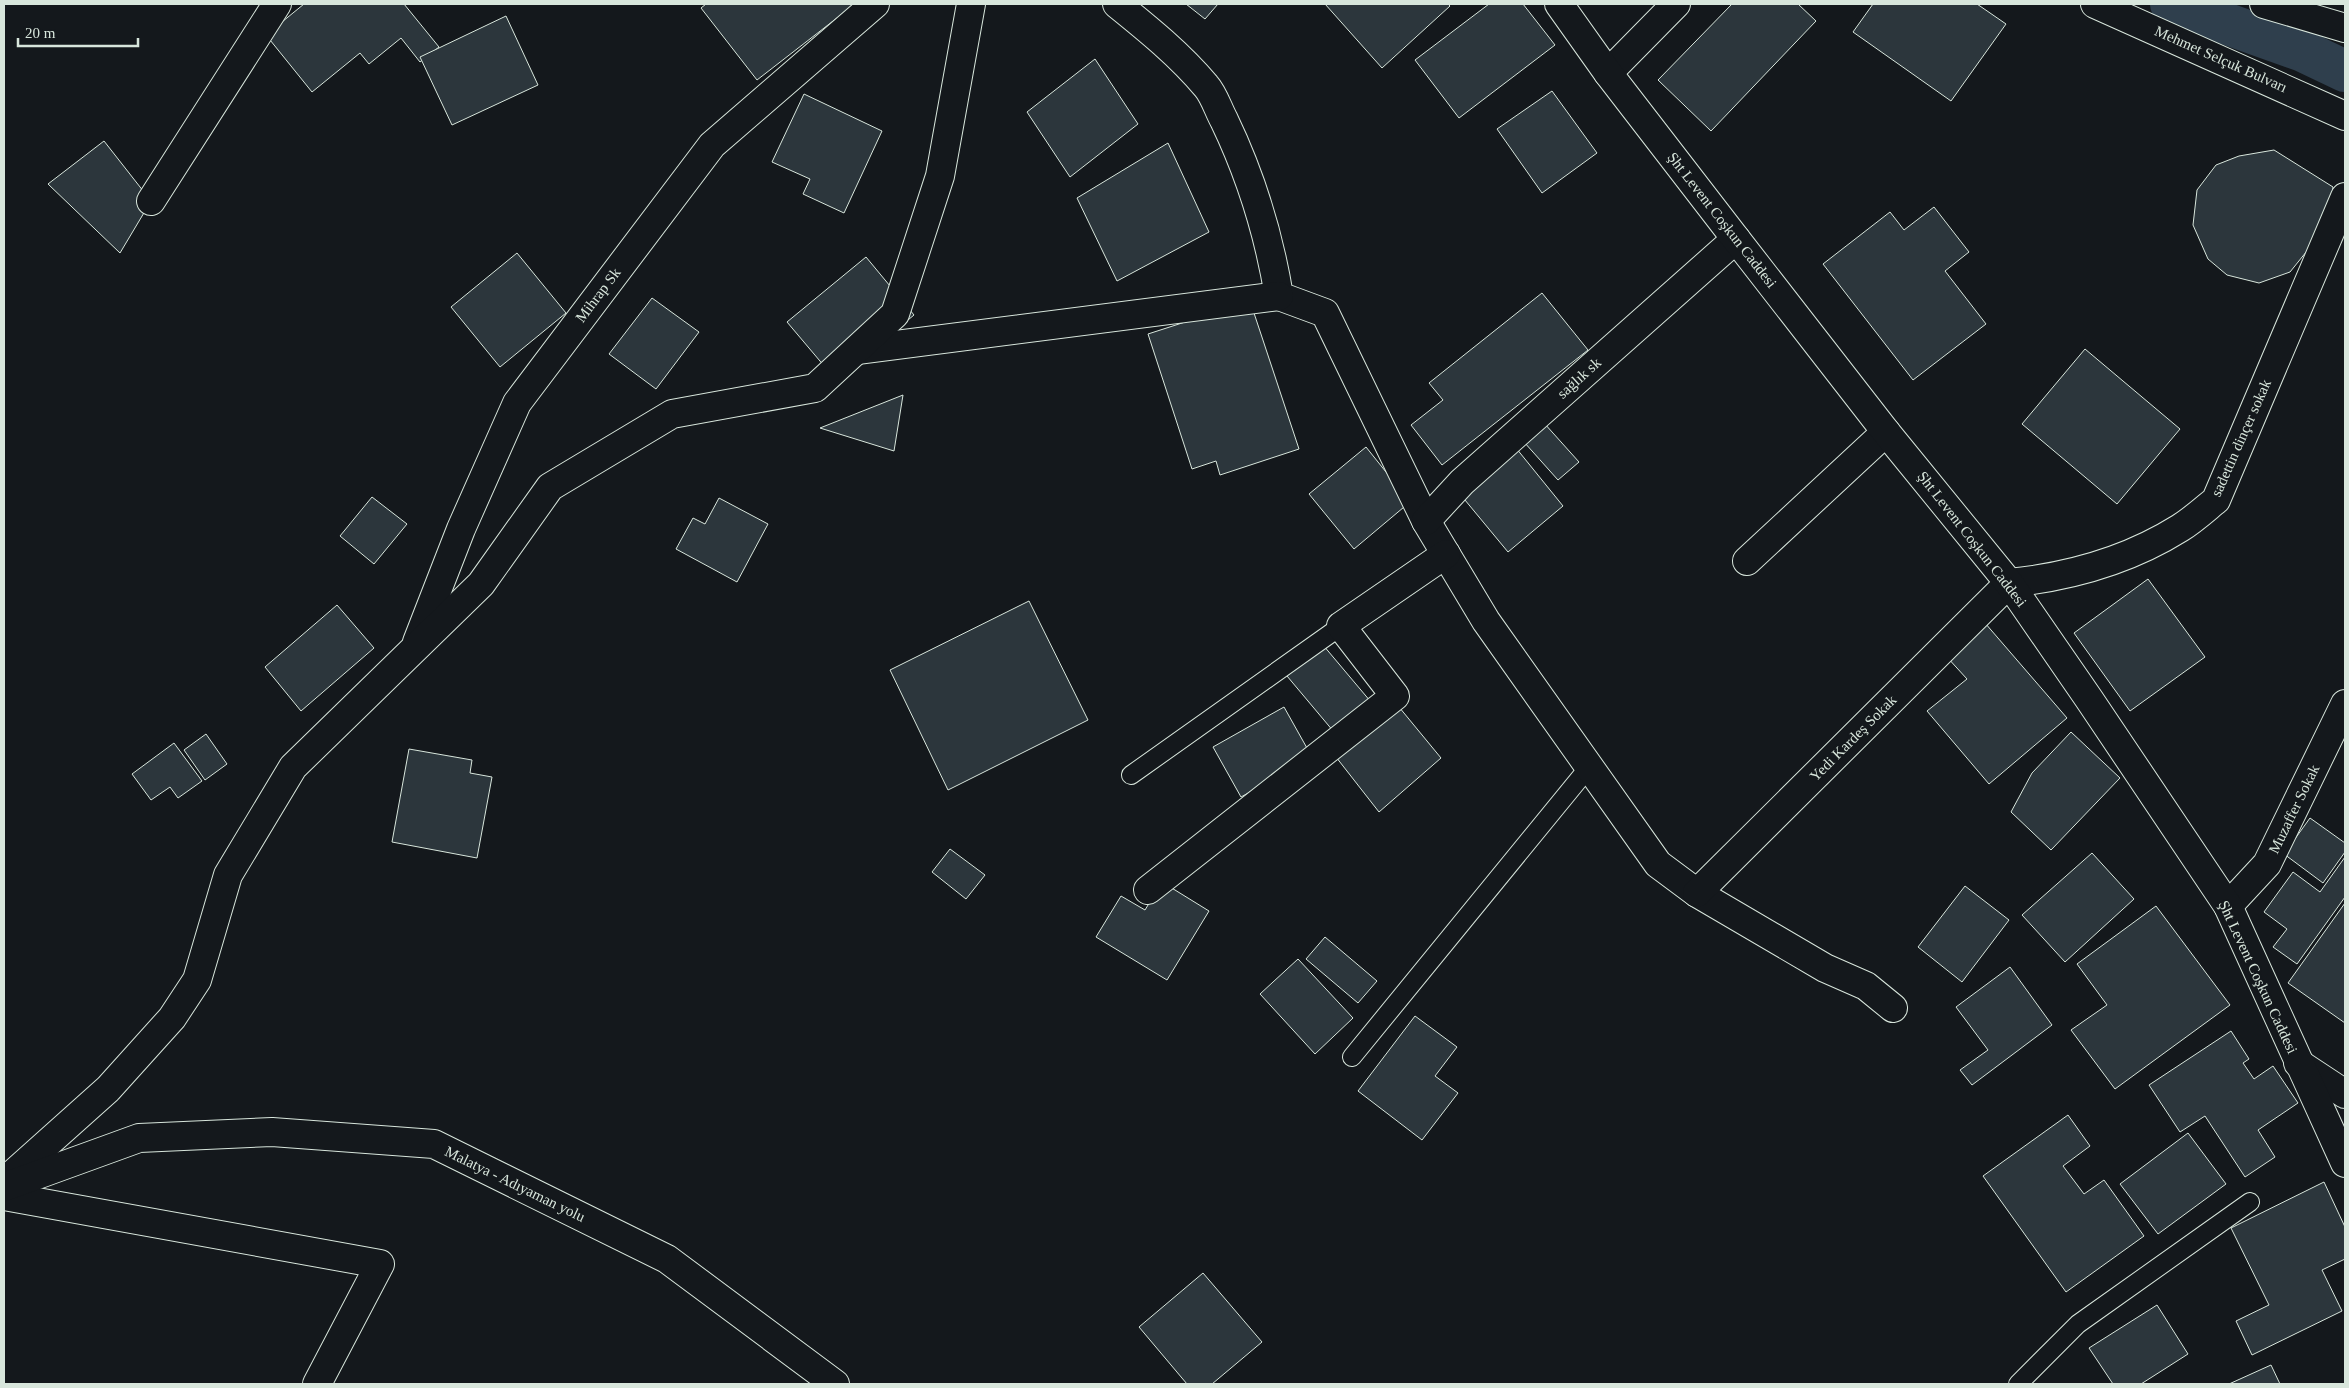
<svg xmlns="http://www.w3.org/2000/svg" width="2349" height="1388" font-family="Georgia,serif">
  <rect width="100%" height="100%" fill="#14181c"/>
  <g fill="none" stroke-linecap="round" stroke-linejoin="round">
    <path stroke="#2f3f4d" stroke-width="42" d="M2171,4L2303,51L2345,71"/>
  </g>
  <g fill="#2c363c" stroke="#d8e6dc">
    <path d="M304,4H404L439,47L420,62L401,38L369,64L360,53L312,92L266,35Z"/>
    <path d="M706,4H855L757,80L701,8Z"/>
    <path d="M1186,4H1218L1205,19Z"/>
    <path d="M1325,4H1448L1450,6L1382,68Z"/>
    <path d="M1489,4H1523L1555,45L1459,118L1415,60Z"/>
    <path d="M1732,4H1798L1816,21L1711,131L1658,80Z"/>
    <path d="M1873,4H1977L2006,24L1951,101L1853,32Z"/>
    <path d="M506,16L538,85L452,125L420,57Z"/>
    <path d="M1095,59L1138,124L1070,177L1027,112Z"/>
    <path d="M1552,91L1597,153L1542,193L1497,129Z"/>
    <path d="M804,94L882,131L844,213L803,194L810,179L772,162Z"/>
    <path d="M104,141L151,201L120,253L48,184Z"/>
    <path d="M1168,143L1209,232L1117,281L1077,198Z"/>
    <path d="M2274,150L2333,187L2330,215L2315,241L2290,272L2259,283L2227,275L2208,259L2193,225L2197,190L2216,165L2239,156Z"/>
    <path d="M1934,207L1969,252L1945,271L1986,324L1913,380L1823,264L1890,212L1904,230Z"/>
    <path d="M517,253L566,313L500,367L451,307Z"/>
    <path d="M866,257L914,315L836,380L787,322Z"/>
    <path d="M1542,293L1588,350L1442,465L1411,425L1443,400L1429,383Z"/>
    <path d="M652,298L699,332L656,389L609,354Z"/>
    <path d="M1250,301L1299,449L1220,475L1216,461L1192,469L1148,334Z"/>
    <path d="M2085,349L2180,429L2117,504L2022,424Z"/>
    <path d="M903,395L894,451L820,428Z"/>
    <path d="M1544,423L1579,462L1558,480L1524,442Z"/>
    <path d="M1366,447L1410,502L1354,549L1309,494Z"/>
    <path d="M1516,448L1563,506L1508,552L1460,494Z"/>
    <path d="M372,497L407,524L374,564L340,536Z"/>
    <path d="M719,498L768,524L737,582L676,549L693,518L705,524Z"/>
    <path d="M2148,579L2205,657L2130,711L2074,633Z"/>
    <path d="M1029,601L1088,720L948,790L890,670Z"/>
    <path d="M337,605L374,648L301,711L265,667Z"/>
    <path d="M1985,623L2067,718L1989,784L1927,711L1967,679L1946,656Z"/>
    <path d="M1323,645L1371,702L1334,732L1287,676Z"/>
    <path d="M1284,707L1312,757L1241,797L1213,747Z"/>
    <path d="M1399,707L1441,758L1379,812L1336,757Z"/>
    <path d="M2071,732L2120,778L2051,850L2011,812L2032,773Z"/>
    <path d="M206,734L227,764L205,780L184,750Z"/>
    <path d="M174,743L202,781L178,798L170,787L151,800L132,774Z"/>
    <path d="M409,749L472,760L470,773L492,777L477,858L392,842Z"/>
    <path d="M2310,818L2345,843V852L2323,883L2284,854Z"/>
    <path d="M950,849L985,875L966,899L932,872Z"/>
    <path d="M2092,853L2134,899L2065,962L2022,915Z"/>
    <path d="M2345,857V897L2297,964L2273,947L2287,929L2264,912L2293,872L2320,892Z"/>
    <path d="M1162,882L1209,911L1167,980L1096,937L1121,896L1145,910Z"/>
    <path d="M1965,886L2009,920L1962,982L1918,947Z"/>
    <path d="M2345,903V1023L2288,983Z"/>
    <path d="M2156,906L2230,1005L2115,1089L2071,1030L2107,1005L2077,964Z"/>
    <path d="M1325,937L1377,981L1358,1003L1306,959Z"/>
    <path d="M1298,959L1353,1018L1315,1054L1260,994Z"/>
    <path d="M2010,967L2052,1025L1972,1085L1960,1070L1988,1050L1956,1007Z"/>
    <path d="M1415,1016L1457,1047L1435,1076L1458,1093L1422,1140L1358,1091Z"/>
    <path d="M2231,1031L2249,1059L2243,1063L2254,1079L2273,1066L2298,1103L2258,1130L2275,1157L2245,1177L2205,1116L2180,1132L2149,1085Z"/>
    <path d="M2068,1115L2090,1146L2063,1166L2084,1194L2104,1180L2144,1236L2066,1292L1983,1176Z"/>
    <path d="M2188,1133L2226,1184L2158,1234L2120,1184Z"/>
    <path d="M2324,1182L2345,1227V1259L2322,1270L2342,1311L2252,1355L2236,1321L2269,1305L2231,1228Z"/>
    <path d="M1203,1273L1262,1342L1212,1384H1187L1139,1327Z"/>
    <path d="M2157,1305L2188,1354L2141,1384H2113L2089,1348Z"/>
    <path d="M2271,1365L2280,1384H2229Z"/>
  </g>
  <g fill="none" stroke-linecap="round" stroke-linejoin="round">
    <g stroke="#d8e6dc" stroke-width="20">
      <g id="service">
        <path d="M1131,775L1341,626"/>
        <path d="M1352,1057L1589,767"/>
        <path d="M2018,1384L2078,1324L2250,1202"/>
      </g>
    </g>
    <g stroke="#d8e6dc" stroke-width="30">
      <g id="minor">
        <path d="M1117,4C1148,29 1180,55 1206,86C1214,95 1218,109 1224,120C1251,176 1269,235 1279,296L1325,313L1426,521L1486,621L1658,864L1697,893L1825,968L1866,986L1893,1008"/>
        <path d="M1608,73L1676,4"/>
        <path d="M151,201L277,4"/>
        <path d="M857,350L1279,296"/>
        <path d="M1426,521L1462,482L1736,239"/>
        <path d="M1747,561L1886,432"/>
        <path d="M417,642L461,529L517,403L712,145L875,4"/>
        <path d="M1148,890L1395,696L1341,626L1446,554"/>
        <path d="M1697,893L2009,583C2068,577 2129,560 2180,528C2193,520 2205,509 2216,500L2345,197"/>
        <path d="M2228,906L2267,864L2345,704"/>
        <path d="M2298,1063L2345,1094"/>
        <path d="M4,1182L108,1089L172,1018L197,980L228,875L293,767L481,584L550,487L672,414L815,388L895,314L940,176L971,4"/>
        <path d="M4,1196L380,1264L317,1384"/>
      </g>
    </g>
    <g stroke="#d8e6dc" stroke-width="30">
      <g id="secondary">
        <path d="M1559,4L1608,73L1736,239L1886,432L2009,583L2089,699L2228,906L2345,1163"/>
        <path d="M2095,4L2345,116"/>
        <path d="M2264,4L2345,28"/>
        <path d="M4,1187L139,1138L272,1132L434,1144L667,1259L835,1384"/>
      </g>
    </g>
    <use href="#service" stroke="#14181c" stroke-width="18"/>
    <use href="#minor" stroke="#14181c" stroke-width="28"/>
    <use href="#secondary" stroke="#14181c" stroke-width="28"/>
  </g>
  <g text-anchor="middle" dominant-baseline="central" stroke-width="4" stroke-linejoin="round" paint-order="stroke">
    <g font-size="15" fill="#d8e6dc" stroke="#14181c">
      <text transform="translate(2221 59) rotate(24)">Mehmet Selçuk Bulvarı</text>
      <text transform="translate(1722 220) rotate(52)">Şht Levent Coşkun Caddesi</text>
      <text transform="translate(598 295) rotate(-53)">Mihrap Sk</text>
      <text transform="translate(1579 378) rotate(-42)">sağlık sk</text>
      <text transform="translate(2241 438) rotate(-66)">sadettin dinçer sokak</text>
      <text transform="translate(1972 539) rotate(52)">Şht Levent Coşkun Caddesi</text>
      <text transform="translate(1853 738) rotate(-45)">Yedi Kardeş Sokak</text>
      <text transform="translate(2294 809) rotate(-64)">Muzaffer Sokak</text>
      <text transform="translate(2258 977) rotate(65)">Şht Levent Coşkun Caddesi</text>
      <text transform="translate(515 1184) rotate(26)">Malatya - Adıyaman yolu</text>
    </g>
  </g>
  <rect width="2349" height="1388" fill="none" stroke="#d8e6dc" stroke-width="10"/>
  <path d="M18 38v8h120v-8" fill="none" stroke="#d8e6dc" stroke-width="2.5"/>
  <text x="25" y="38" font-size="15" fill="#d8e6dc" stroke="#14181c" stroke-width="4" paint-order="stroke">20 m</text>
</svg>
